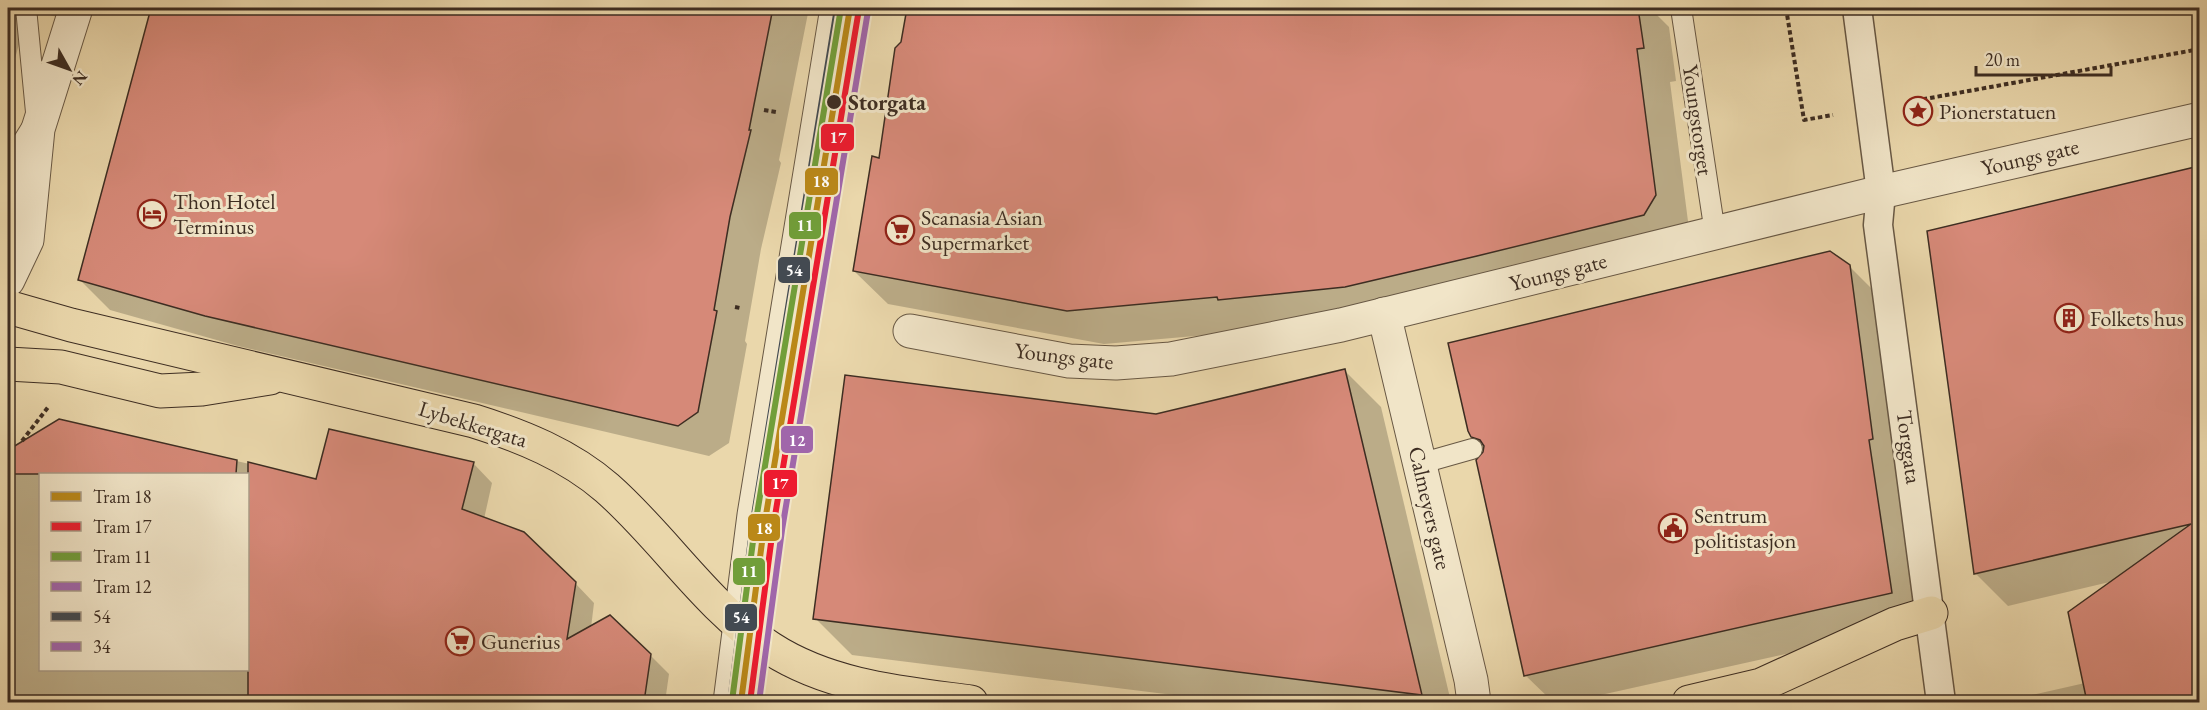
<svg xmlns="http://www.w3.org/2000/svg" width="2207" height="710" font-family="'EB Garamond',serif">
  <rect width="100%" height="100%" fill="#ead7ab"/>
  <filter id="stains"><feTurbulence type="fractalNoise" baseFrequency=".00333" numOctaves="4"/><feColorMatrix values="0 0 0 0 .2 0 0 0 0 .09 0 0 0 0 .02 0 0 0 .5 -.17"/></filter>
  <radialGradient id="worn" r=".72"><stop offset=".6" stop-color="#630" stop-opacity="0"/><stop offset="1" stop-color="#630" stop-opacity=".3"/></radialGradient>
  <g fill="#0003" fill-rule="evenodd">
    <path d="M8,8H94L88,26L29,9L8,83Z"/>
    <path d="M152,8H809L779,160L781,163L761,249L745,341L747,344L729,443L709,456L238,346L110,310L79,279Z"/>
    <path d="M908,8H1655L1656,14L1669,27L1676,81L1670,82L1689,229L1379,320L1104,344L888,304L854,271L880,160Z"/>
    <path d="M2200,168V702H2024L2023,697L2085,683L2114,581L2008,606L1975,573L1929,232Z"/>
    <path d="M1849,266L1880,297L1921,624L1569,702H1553L1525,675L1485,449L1472,436Z"/>
    <path d="M1344,370L1381,407L1451,702H1230L852,655L815,618L1156,416Z"/>
    <path d="M60,420L318,480L473,463L492,483L484,519L575,583L594,603L591,628L650,655L669,674L665,702H8V452ZM40,474H248V670H40Z"/>
  </g>
  <g fill="#d68978" stroke="#3d2d22" stroke-width="1.5">
    <path d="M151,8H773L749,130H751L730,217L714,310L717,311L698,412L678,426L205,316L78,280Z"/>
    <path d="M907,8H1638L1644,48L1637,49L1656,195L1644,215L1477,256L1345,287L1218,300L1217,297L1067,311L853,271L872,156L879,158L895,48L901,42Z"/>
    <path d="M2199,166V702H2087L2068,612L2191,524L1974,574L1927,231Z"/>
    <path d="M1830,251L1850,265L1873,439L1869,440L1892,593L1524,676L1476,460L1483,452L1484,446L1480,440L1471,437L1468,431L1448,343Z"/>
    <path d="M1345,369L1422,695L813,619L845,375L1156,414Z"/>
    <path d="M59,419L237,460L236,474H8V450Z"/>
    <path d="M329,429L474,462L462,509L524,532L576,582L567,639L610,615L651,654L644,702H248V462L316,479Z"/>
  </g>
  <g fill="none" stroke-linecap="round" stroke-linejoin="round">
    <g stroke="#685844" stroke-width="22">
      <g id="service">
        <path d="M26,8L36,112"/>
        <path d="M1681,8L1715,233"/>
        <path d="M1419,464L1472,449"/>
      </g>
    </g>
    <g stroke="#685844" stroke-width="31">
      <path id="pedestrian" d="M1857,8L1881,192L1878,225L1941,702"/>
    </g>
    <g stroke="#685844" stroke-width="35">
      <g id="minor">
        <path d="M8,178L36,133"/>
        <path d="M8,280L27,240L38,129L76,8"/>
        <path d="M1384,314L1471,680L1474,702"/>
        <path d="M910,331L1069,361L1116,363L1171,359L1341,325L1881,192L2200,119"/>
        <path d="M730,702L754,515L837,8"/>
      </g>
    </g>
    <g stroke="#3d2d22" stroke-width="35">
      <g id="trunk">
        <path d="M8,307L71,325L474,421C522,436 569,455 607,488C664,538 706,606 770,648C830,687 903,693 971,702"/>
        <path d="M8,364L61,367L160,391L202,389L270,378"/>
        <path d="M1689,702L1761,685L1895,624L1931,613"/>
      </g>
    </g>
    <g stroke="#3d2d22" stroke-width="4" stroke-dasharray="4.5 3" stroke-linecap="butt">
      <path d="M1786,8L1804,120L1833,115"/>
      <path d="M2185,8L2200,14"/>
      <path d="M1908,102L2200,49"/>
      <path d="M764,110L776,112"/>
      <path d="M735,307L740,308"/>
      <path d="M22,441L49,406"/>
    </g>
    <use href="#service" stroke="#f1e5c8" stroke-width="20"/>
    <use href="#pedestrian" stroke="#f1e5c8" stroke-width="28"/>
    <use href="#minor" stroke="#f1e5c8" stroke-width="33"/>
    <use href="#trunk" stroke="#ead7ab" stroke-width="33"/>
    <g stroke="#f1e5c8" stroke-width="10">
      <path id="bus-1" d="M730,702L754,515L837,8"/>
    </g>
    <g stroke="#f1e5c8" stroke-width="10">
      <path id="bus-2" d="M739,702L763,516L846,9"/>
    </g>
    <use href="#bus-1" stroke="#424a52" stroke-width="6"/>
    <use href="#bus-2" stroke="#a066aa" stroke-width="6"/>
    <g stroke="#f1e5c8" stroke-width="10">
      <path id="tram-1" d="M741,702L764,527L850,8"/>
    </g>
    <g stroke="#f1e5c8" stroke-width="10">
      <path id="tram-2" d="M750,702L773,528L859,9"/>
    </g>
    <g stroke="#f1e5c8" stroke-width="10">
      <path id="tram-3" d="M732,701L755,526L841,8"/>
    </g>
    <g stroke="#f1e5c8" stroke-width="10">
      <path id="tram-4" d="M759,702L782,530L868,11"/>
    </g>
    <use href="#tram-1" stroke="#ba8818" stroke-width="6"/>
    <use href="#tram-2" stroke="#ed1b2f" stroke-width="6"/>
    <use href="#tram-3" stroke="#719e39" stroke-width="6"/>
    <use href="#tram-4" stroke="#a066aa" stroke-width="6"/>
  </g>
  <defs>
    <g id="sight-ring" transform="scale(1.5)"><circle r="9.5" fill="#f1e5c8" stroke="#8f2418" stroke-width="1.5"/><path d="M0-6L1.8-2.2L6-1.7L2.9 1.2L3.7 5.4L0 3.3L-3.7 5.4L-2.9 1.2L-6-1.7L-1.8-2.2Z" fill="#8f2418"/></g>
    <g id="hotel-ring" transform="scale(1.5)"><circle r="9.5" fill="#f1e5c8" stroke="#8f2418" stroke-width="1.5"/><path d="M-6-4.5h1.5V1H6V5H4.5V3h-9V5H-6ZM-4 0a1.8 1.8 0 1 1 3.6 0ZM.5 0V-2.5h3Q6-2.5 6 0Z" fill="#8f2418"/></g>
    <g id="supermarket-ring" transform="scale(1.5)"><circle r="9.5" fill="#f1e5c8" stroke="#8f2418" stroke-width="1.5"/><path d="M-6-5.5h2.5l.6 2H6L4.5 2H-2.5L-4.4-4H-6ZM-1.5 3.2a1.3 1.3 0 1 0 .1 0ZM3 3.2a1.3 1.3 0 1 0 .1 0Z" fill="#8f2418"/></g>
    <g id="building-ring" transform="scale(1.5)"><circle r="9.5" fill="#f1e5c8" stroke="#8f2418" stroke-width="1.5"/><path d="M-4-6H4V6H1V3H-1V6H-4ZM-2.5-4.3h1.7v1.8h-1.7ZM.8-4.3h1.7v1.8H.8ZM-2.5-1h1.7V.8h-1.7ZM.8-1h1.7V.8H.8Z" fill="#8f2418"/></g>
    <g id="civic-ring" transform="scale(1.5)"><circle r="9.5" fill="#f1e5c8" stroke="#8f2418" stroke-width="1.5"/><path d="M-.6-6.5H3V-4.5H.6V-3L4-1V1h2V6H-6V1h2V-1L-.6-3ZM-1.2 2.5V6h2.4V2.5Z" fill="#8f2418"/></g>
  </defs>
  <g fill-rule="evenodd">
    <use href="#sight-ring" x="1918" y="111"/>
    <use href="#hotel-ring" x="152" y="214"/>
    <use href="#supermarket-ring" x="900" y="230"/>
    <use href="#building-ring" x="2069" y="318"/>
    <use href="#civic-ring" x="1673" y="528"/>
    <use href="#supermarket-ring" x="460" y="641"/>
  </g>
  <circle fill="#3d2d22" stroke="#f1e5c8" stroke-width="2" cx="834" cy="102" r="8"/>
  <g text-anchor="middle" dominant-baseline="central" stroke-width="6" stroke-linejoin="round" paint-order="stroke">
    <g font-size="22" font-weight="bold" fill="#3d2d22" stroke="#f1e5c8" text-anchor="start">
      <text x="848" y="102">Storgata</text>
    </g>
    <g font-size="22" fill="#3d2d22" stroke="#f1e5c8" text-anchor="start">
      <text x="1939" y="111">Pionerstatuen</text>
      <text x="173" y="201">Thon Hotel<tspan x="173" dy="25">Terminus</tspan></text>
      <text x="921" y="217">Scanasia Asian<tspan x="921" dy="25">Supermarket</tspan></text>
      <text x="2090" y="318">Folkets hus</text>
      <text x="1694" y="515">Sentrum<tspan x="1694" dy="25">politistasjon</tspan></text>
      <text x="481" y="641">Gunerius</text>
    </g>
    <g font-size="22" fill="#3d2d22" stroke="#f1e5c8">
      <text transform="translate(1698 120) rotate(82)">Youngstorget</text>
      <text transform="translate(2030 157) rotate(-13)">Youngs gate</text>
      <text transform="translate(1558 272) rotate(-14)">Youngs gate</text>
      <text transform="translate(1064 356) rotate(7)">Youngs gate</text>
      <text transform="translate(473 424) rotate(17)">Lybekkergata</text>
      <text transform="translate(1909 447) rotate(82)">Torggata</text>
      <text transform="translate(1430 508) rotate(77)">Calmeyers gate</text>
    </g>
  </g>
  <g stroke="#f1e5c8" stroke-width="2">
    <rect x="820" y="123" width="35" height="29" rx="6" fill="#ed1b2f"/>
    <rect x="804" y="167" width="35" height="29" rx="6" fill="#ba8818"/>
    <rect x="788" y="211" width="34" height="29" rx="6" fill="#719e39"/>
    <rect x="777" y="256" width="34" height="28" rx="6" fill="#424a52"/>
    <rect x="780" y="425" width="34" height="29" rx="6" fill="#a066aa"/>
    <rect x="763" y="469" width="35" height="29" rx="6" fill="#ed1b2f"/>
    <rect x="747" y="513" width="34" height="29" rx="6" fill="#ba8818"/>
    <rect x="732" y="557" width="34" height="29" rx="6" fill="#719e39"/>
    <rect x="724" y="603" width="34" height="29" rx="6" fill="#424a52"/>
  </g>
  <g font-size="16" text-anchor="middle" font-weight="bold" fill="#fff">
    <text x="838" y="143">17</text>
    <text x="821" y="187">18</text>
    <text x="805" y="231">11</text>
    <text x="794" y="276">54</text>
    <text x="797" y="446">12</text>
    <text x="780" y="489">17</text>
    <text x="764" y="534">18</text>
    <text x="749" y="577">11</text>
    <text x="741" y="623">54</text>
  </g>
  <rect width="2207" height="710" fill="none" stroke="#ead7ab" stroke-width="30"/>
  <rect x="9" y="9" width="2189" height="692" fill="none" stroke="#3d2d22" stroke-width="3"/>
  <rect x="15" y="15" width="2177" height="680" fill="none" stroke="#3d2d22" stroke-width="1.5"/>
  <rect x="39" y="473" width="210" height="198" fill="#f1e5c8" stroke="#a99b86" stroke-width="1.5"/>
  <rect x="51" y="492" width="30" height="9" fill="#ba8818" stroke="#a99b86" stroke-width="1.5"/>
  <text x="93" y="503" font-size="18" fill="#3d2d22">Tram 18</text>
  <rect x="51" y="522" width="30" height="9" fill="#ed1b2f" stroke="#a99b86" stroke-width="1.5"/>
  <text x="93" y="533" font-size="18" fill="#3d2d22">Tram 17</text>
  <rect x="51" y="552" width="30" height="9" fill="#719e39" stroke="#a99b86" stroke-width="1.5"/>
  <text x="93" y="563" font-size="18" fill="#3d2d22">Tram 11</text>
  <rect x="51" y="582" width="30" height="9" fill="#a066aa" stroke="#a99b86" stroke-width="1.5"/>
  <text x="93" y="593" font-size="18" fill="#3d2d22">Tram 12</text>
  <rect x="51" y="612" width="30" height="9" fill="#424a52" stroke="#a99b86" stroke-width="1.5"/>
  <text x="93" y="623" font-size="18" fill="#3d2d22">54</text>
  <rect x="51" y="642" width="30" height="9" fill="#a066aa" stroke="#a99b86" stroke-width="1.5"/>
  <text x="93" y="653" font-size="18" fill="#3d2d22">34</text>
  <g transform="translate(69 69) rotate(130)" stroke="#f1e5c8" stroke-width="4.5" paint-order="stroke">
  <path d="M0-4.5L10 22L0 15L-10 22Z" fill="#3d2d22"/>
  <text y="-9" font-size="16" font-weight="bold" text-anchor="middle" fill="#3d2d22">N</text>
  </g>
  <path d="M1976 66v9h135v-9" fill="none" stroke="#3d2d22" stroke-width="3"/>
  <text x="1985" y="66" font-size="18" fill="#3d2d22" stroke="#f1e5c8" stroke-width="4.5" paint-order="stroke">20 m</text>
  <rect width="100%" height="100%" filter="url(#stains)"/>
  <rect width="100%" height="100%" fill="url(#worn)"/>
</svg>
